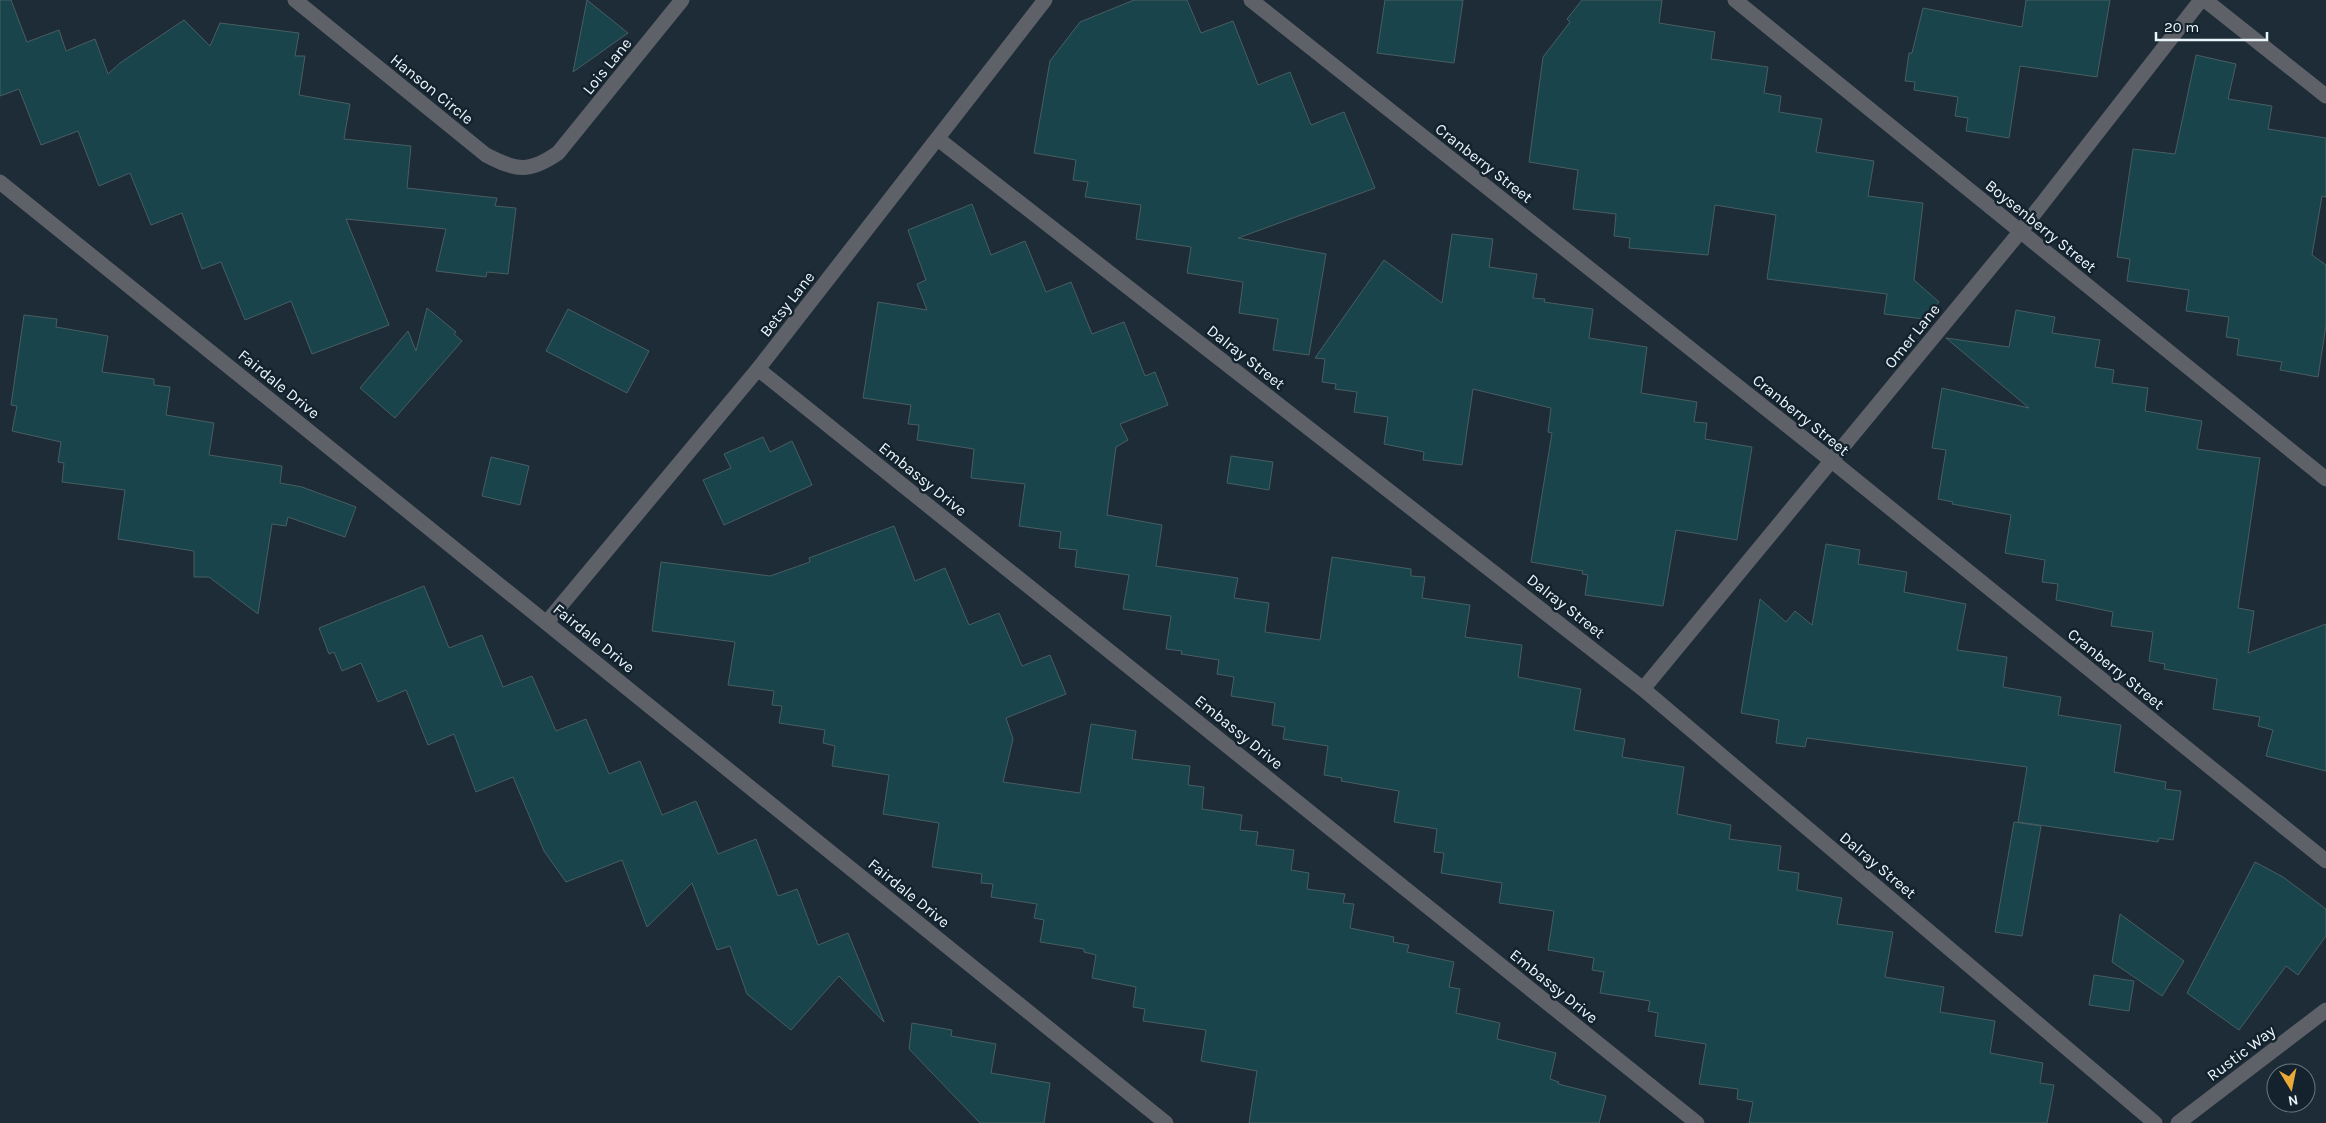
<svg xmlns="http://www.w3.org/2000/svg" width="2326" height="1123" font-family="Karla,sans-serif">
  <rect width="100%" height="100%" fill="#1d2c37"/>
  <g fill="#1a444b" stroke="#475e62">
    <path d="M0,0H11L27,42L59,30L66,51L95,39L108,74L120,63L184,20L210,46L220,23L299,33L295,56H305L299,95L350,104L344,139L411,146L407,188L497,198L495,206L516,208L508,274L487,272L486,277L436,271L446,229L346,219L389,325L312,354L291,301L245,320L221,262L202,269L182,213L151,225L130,173L99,186L78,131L41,145L19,89L0,96Z"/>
    <path d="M587,0L628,33L573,72Z"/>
    <path d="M1134,0H1187L1201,33L1233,21L1258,85L1290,72L1311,125L1344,112L1375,188L1238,238L1326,254L1309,355L1273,350L1278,319L1239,313L1243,282L1187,273L1191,247L1136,239L1141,205L1085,197L1088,182L1073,180L1076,160L1034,153L1050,61L1080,22Z"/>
    <path d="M1385,0H1463L1454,63L1377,53Z"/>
    <path d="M1582,0H1662L1659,23L1715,32L1711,59L1768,67L1764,93L1781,96L1779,112L1822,119L1816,152L1874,161L1868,196L1923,203L1914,280L1939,302L1924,319L1884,314L1887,294L1767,279L1776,215L1715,205L1708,255L1629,248L1630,238L1614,236L1616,214L1573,209L1578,170L1529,162L1543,57L1570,22L1567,19Z"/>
    <path d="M2026,0H2110L2097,77L2020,66L2009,138L1966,131L1968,118L1955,116L1958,97L1914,90L1915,82L1905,81L1909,53H1912L1923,8L2022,27Z"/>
    <path d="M2196,55L2236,64L2228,99L2272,106L2268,129L2326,138V197L2322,196L2312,255L2326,265V325L2318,377L2280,370L2282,362L2237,355L2239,339L2226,337L2229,317L2186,311L2189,290L2127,281L2130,259L2117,257L2133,149L2175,154Z"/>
    <path d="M972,204L991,255L1025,241L1046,292L1071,282L1092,334L1124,322L1145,376L1155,372L1168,405L1120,424L1128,440L1116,447L1107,515L1162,525L1156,566L1238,578L1234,598L1269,603L1265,632L1320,640L1332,557L1411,569V576L1425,577L1422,598L1470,605L1465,637L1522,645L1518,677L1581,689L1574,730L1625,739L1622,757L1684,767L1677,814L1731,825L1729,839L1781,846L1778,870L1799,873L1797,890L1842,898L1837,924L1893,932L1885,977L1944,987L1940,1012L1995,1021L1990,1053L2043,1063L2040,1083L2054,1085L2047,1123H1749L1753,1102L1737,1099L1738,1089L1699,1084L1706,1044L1655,1036L1658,1013L1648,1011L1650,1001L1600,993L1604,972L1592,970L1594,958L1548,950L1554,911L1499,903L1502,883L1441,873L1444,853L1434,852L1437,829L1394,822L1399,791L1341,781L1342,778L1324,775L1328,746L1283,739L1285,727L1272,725L1275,703L1231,696L1234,677L1217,674L1219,660L1181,654L1182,651L1166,649L1171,616L1123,609L1129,575L1075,567L1077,550L1059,548L1061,532L1019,526L1025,484L971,478L974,449L917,440L919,425L908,424L911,405L863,398L878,302L927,310L917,284L926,280L908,230Z"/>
    <path d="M1452,234L1493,239L1489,267L1537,274L1533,298L1545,299L1544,302L1593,309L1589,338L1647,347L1641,393L1697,402L1694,422L1707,423L1705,439L1752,447L1737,540L1676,530L1663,606L1585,595L1588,575L1582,574L1583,571L1531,562L1552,433L1548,432L1551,408L1473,389L1462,465L1423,460L1424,452L1384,444L1388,417L1354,412L1357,392L1335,389L1336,384L1322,382L1325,359L1315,358L1384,260L1442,303Z"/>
    <path d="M427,308L456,332L454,334L462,341L395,418L360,388L408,331L416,351Z"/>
    <path d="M568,309L649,351L627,393L546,351Z"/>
    <path d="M2016,310L2055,317L2052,333L2100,340L2095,367L2114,370L2112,383L2148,388L2145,411L2202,421L2197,449L2260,458L2238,608L2254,611L2248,653L2326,624V771L2266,756L2273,730L2258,726L2260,717L2213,709L2217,679L2164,669L2165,664L2149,661L2153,632L2111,626L2113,612L2056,600L2058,584L2042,582L2045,560L2005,553L2011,515L1952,504L1953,502L1938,499L1946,450L1932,448L1942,388L2029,408L1946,338L2009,347Z"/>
    <path d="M24,315L57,319L56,327L108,336L102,372L154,379V385L170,387L166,415L214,423L209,455L282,466L280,483L302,487L356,507L345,537L288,517L286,526L272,524L258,614L209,577H194V551L118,539L125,490L62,482L64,463L58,462L61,442L12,431L17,406L11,405Z"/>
    <path d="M763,437L770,452L792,441L812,485L724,525L703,480L731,468L724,454Z"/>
    <path d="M1231,456L1273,462L1269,490L1227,483Z"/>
    <path d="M491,457L529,466L520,505L482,496Z"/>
    <path d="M894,526L915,581L945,568L969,625L999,613L1022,666L1050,655L1066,694L1006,718L1013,739L1003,782L1080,793L1091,724L1136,731L1132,759L1190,766L1188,785L1204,787L1202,809L1242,815L1240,830L1258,832L1256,845L1294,850L1291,870L1309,873L1307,889L1345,894L1343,903L1354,904L1350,928L1394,937L1393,942L1409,945L1407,952L1454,962L1449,987L1460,989L1456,1013L1500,1023L1497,1039L1556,1053L1550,1079L1559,1082L1558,1084L1606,1096L1599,1123H1249L1257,1071L1201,1061L1206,1030L1143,1021L1145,1009L1133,1007L1136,987L1092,978L1096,955L1084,952V949L1040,942L1044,920L1034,918L1037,904L991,897L993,884L981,883L982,874L932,867L939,823L883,814L889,775L832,766L835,746L823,743L825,730L779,723L782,706L772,705L774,691L728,685L735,642L652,631L661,562L770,576L810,562L809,558Z"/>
    <path d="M1826,544L1860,550L1858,564L1907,572L1904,592L1966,604L1957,650L2007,657L2003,687L2061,697L2058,715L2121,725L2114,772L2166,782L2165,789L2181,791L2173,840L2159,838L2158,842L2018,822L2027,767L1807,738L1805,747L1776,743L1779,720L1741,713L1760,599L1786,622L1795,611L1812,625Z"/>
    <path d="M424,586L449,648L482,635L503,687L532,676L556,731L586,719L609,774L640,761L662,815L696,801L718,854L756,839L778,896L797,889L818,945L848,933L884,1022L839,976L791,1030L747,994L730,946L717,950L692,883L647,927L622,860L566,882L544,851L513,777L476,792L454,734L428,745L406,690L378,702L361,663L342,671L334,652L329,654L319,628Z"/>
    <path d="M2014,822L2041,826L2022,936L1995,932Z"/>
    <path d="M2255,862L2283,877L2326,909V936L2298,975L2286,966L2239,1030L2187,993Z"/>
    <path d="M2120,914L2184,961L2162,996L2112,962Z"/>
    <path d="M2094,975L2134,981L2129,1011L2089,1005Z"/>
    <path d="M912,1023L952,1030L951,1036L996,1044L991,1073L1050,1083L1044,1123H980L909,1049Z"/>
  </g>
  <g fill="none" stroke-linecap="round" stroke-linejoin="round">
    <g stroke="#5f6169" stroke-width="15">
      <path d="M295,0L486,155C517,171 529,173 558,153L682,0"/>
      <path d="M1251,0L1832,461L2326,861"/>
      <path d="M1735,0L2326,479"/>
      <path d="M2205,0L2326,96"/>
      <path d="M938,139L1643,689L2155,1123"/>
      <path d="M0,182L1166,1123"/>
      <path d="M758,369L1697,1123"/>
      <path d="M547,622L758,369L1045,0"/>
      <path d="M1643,689L2020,232L2201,0"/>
      <path d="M2178,1123L2326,1010"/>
    </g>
  </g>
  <g text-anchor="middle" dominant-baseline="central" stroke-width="5" stroke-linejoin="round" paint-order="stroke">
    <g font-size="16" fill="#ebf5fc" stroke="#13222d">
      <text transform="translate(607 66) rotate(-51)">Lois Lane</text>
      <text transform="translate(432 89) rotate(39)">Hanson Circle</text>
      <text transform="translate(1484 163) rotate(38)">Cranberry Street</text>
      <text transform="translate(2041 226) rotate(39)">Boysenberry Street</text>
      <text transform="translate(787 304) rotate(-52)">Betsy Lane</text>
      <text transform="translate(1912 336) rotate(-51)">Omer Lane</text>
      <text transform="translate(1246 357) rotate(38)">Dalray Street</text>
      <text transform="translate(279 384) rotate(39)">Fairdale Drive</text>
      <text transform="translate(1801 415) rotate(39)">Cranberry Street</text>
      <text transform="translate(923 479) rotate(39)">Embassy Drive</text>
      <text transform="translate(1566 606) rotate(38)">Dalray Street</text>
      <text transform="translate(594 638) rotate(39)">Fairdale Drive</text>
      <text transform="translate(2116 669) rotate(39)">Cranberry Street</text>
      <text transform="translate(1239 732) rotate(39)">Embassy Drive</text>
      <text transform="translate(1878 865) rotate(40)">Dalray Street</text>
      <text transform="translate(909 893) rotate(39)">Fairdale Drive</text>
      <text transform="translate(1554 986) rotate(39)">Embassy Drive</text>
      <text transform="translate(2241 1053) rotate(-37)">Rustic Way</text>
    </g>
  </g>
  <g transform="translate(2291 1088) rotate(170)"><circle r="24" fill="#13222d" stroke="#697680"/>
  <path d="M0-4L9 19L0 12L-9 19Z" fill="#eaaa38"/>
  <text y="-8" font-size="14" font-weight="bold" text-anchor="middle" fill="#ebf5fc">N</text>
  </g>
  <path d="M2156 32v8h111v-8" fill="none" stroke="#ebf5fc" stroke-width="2.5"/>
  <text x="2164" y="32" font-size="15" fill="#ebf5fc" stroke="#13222d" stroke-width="4" paint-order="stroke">20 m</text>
</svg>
